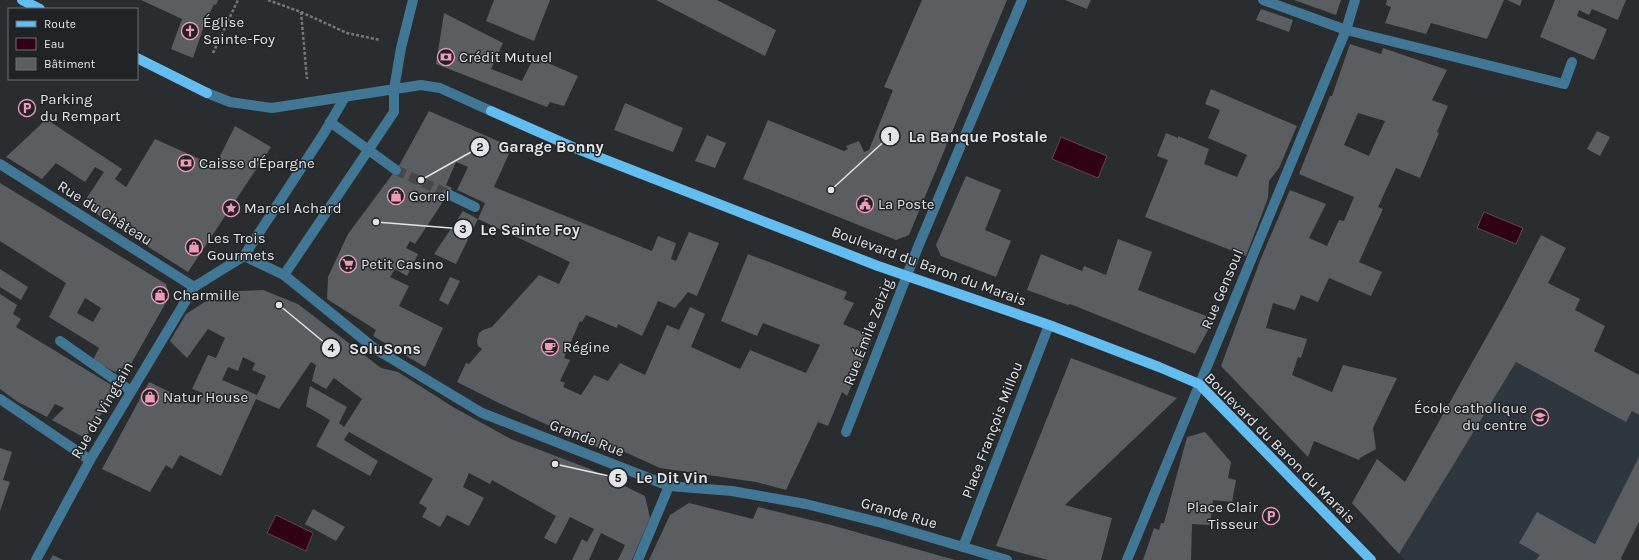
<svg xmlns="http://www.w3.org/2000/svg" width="1639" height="560" font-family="Karla,sans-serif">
  <rect width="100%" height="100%" fill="#2a2d2f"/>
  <path fill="#2e373d" d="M1505,304L1639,375V522L1621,558L1589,540L1577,560H1405L1352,503L1377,459L1405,482Z"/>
  <g fill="#300014" stroke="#654453">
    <path d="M1061,137L1107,156L1098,178L1052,159Z"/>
    <path d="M1484,212L1523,228L1516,244L1477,228Z"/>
    <path d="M276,515L313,533L306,551L267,533Z"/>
  </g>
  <g fill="#5b5e61" fill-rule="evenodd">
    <path d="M141,0H218L216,5L214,4L204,26L193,58L171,49L182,19Z"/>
    <path d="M494,0H550L534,41L486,21Z"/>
    <path d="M656,0H717L776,30L765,56Z"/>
    <path d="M922,0H1007L909,235L896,240L743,179L768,120L844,151L848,149L846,146L859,141L864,152L869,150L893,90L884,87Z"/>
    <path d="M1065,0H1091L1087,9Z"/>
    <path d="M1294,0H1341L1336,15Z"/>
    <path d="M1387,0H1504L1487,39L1431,23L1426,34L1385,23L1391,7L1386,5Z"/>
    <path d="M1507,0H1522L1520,6Z"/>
    <path d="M1555,0H1626L1618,20L1592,9L1589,15L1579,10L1577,16L1607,29L1594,60L1540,37Z"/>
    <path d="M1261,9L1293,20L1289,32L1256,20Z"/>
    <path d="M444,13L503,43L491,69L522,81L534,57L578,76L564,106L550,102L547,107L436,64Z"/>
    <path d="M1350,44L1381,54L1383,48L1447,70L1432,100L1448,106L1437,132L1439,133L1420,178L1396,168L1378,207L1383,209L1359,262L1382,272L1371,296L1329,278L1318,302L1301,295L1295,310L1273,303L1266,328L1307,339L1301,358L1298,357L1292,375L1332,392L1343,365L1397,378L1373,428L1376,449L1360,458L1359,460L1314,441L1308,457L1221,366L1261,258L1290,190L1326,204L1309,238L1327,246L1339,220L1344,221L1354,197L1299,174L1330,96H1332ZM1358,113L1385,121L1369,156L1344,145Z"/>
    <path d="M1211,89L1297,126L1279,168L1269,181L1268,198L1246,256L1145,217L1168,160L1157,156L1166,133L1178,138V136L1209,149L1204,164L1237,177L1247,155L1208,138L1220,110L1205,104Z"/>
    <path d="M625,103L683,128L673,152L614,130Z"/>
    <path d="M429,111L512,147L494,187L652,251L658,236L676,243L671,259L676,261L689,232L719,243L697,296L688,292L675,308L658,301L642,336L618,324L617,328L586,315L582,322L580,321L564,358L570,360L560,381L565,383L563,387L581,395L594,375L608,381L620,363L645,375L667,325L679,330L690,307L705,314L691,347L740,369L750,350L806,373L820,345L763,323L757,336L721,321L748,254L847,292L844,299L854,303L843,324L873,337L847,396L842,392L828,426L818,422L786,490L756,482L660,468L616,448L613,454L501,404L457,382L466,363L469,364L482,349L478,346L477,341L479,333L483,330L492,327L539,275L559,284L570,262L478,219L456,264L434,254L463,211L478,219L485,203L457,190L468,167L456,162L446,185L452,188L415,244L410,241L406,248L418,254L407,276L395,269L390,277L409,286L399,306L443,328L425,367L373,336L376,330L327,299L328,277L348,234L400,164Z"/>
    <path d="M46,119L122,169L115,179L126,187L155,139L215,166L235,126L271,147L188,272L82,205L104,172L95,167L85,182L56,163L42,179L6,157L37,128Z"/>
    <path d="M1597,131L1610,137L1600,156L1587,149Z"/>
    <path d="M707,135L726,143L715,168L695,161Z"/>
    <path d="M966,176L1001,190L985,230L1011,241L996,277L941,256L936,245Z"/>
    <path d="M0,183L166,284L169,297L131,364L115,372L93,360L99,348L49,317L66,283L0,241ZM85,298L101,308L93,322L77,313Z"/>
    <path d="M1541,235L1566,248L1548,283L1580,299L1575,310L1605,326L1594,351L1639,375V415L1632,411L1626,422L1516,362L1399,554L1352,503L1377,459L1405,482L1505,304Z"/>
    <path d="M1118,239L1152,252L1138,290L1214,319L1195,354L1070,304L1068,305L1027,290L1041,254L1082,271L1084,266L1106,275Z"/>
    <path d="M0,269L28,287L21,300L0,287Z"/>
    <path d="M450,277L460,281L448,305L439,300Z"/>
    <path d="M263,290L298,304L381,368L398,372L453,407L491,428L511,439L590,469L645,496L650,518L632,560H618L625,545L601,533L589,560H572L582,539L587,542L594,529L570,517L556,544L544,538L556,516L492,480L490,484L469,473L463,487L484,498L469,526L447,515L440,527L422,517L427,508L419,503L433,479L349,432L344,440L378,461L370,476L316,446L330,420L306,406L310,386L347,407L339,423L344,427L362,399L334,378L326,389L312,381L316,365L311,362L279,409L256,399L221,476L180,455L172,469L166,465L150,492L102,469L149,382L197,405L203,393L192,389L208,355L216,358L225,338L208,329L187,358L170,341L186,314L220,292ZM243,357L255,363L252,370L266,376L257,395L222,380L228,367L238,371Z"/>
    <path d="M0,294L17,305L13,314L21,319L16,327L118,389L85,438L52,420L64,408L55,404L47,417L18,402L0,389Z"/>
    <path d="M1071,358L1177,398L1065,505L1112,518L1101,560H1048L996,546Z"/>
    <path d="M1205,432L1231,462L1228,478L1236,480L1232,502L1213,500L1210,525L1192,524L1191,560H1143L1154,528L1159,530L1161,523H1164L1187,437Z"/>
    <path d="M0,448L12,452L3,480L10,482L0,511Z"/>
    <path d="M1639,457V522L1621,558L1622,560H1536L1540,555L1519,543L1537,512L1595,544Z"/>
    <path d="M689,503L753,519L758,507L831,525L955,560H649L670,515Z"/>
    <path d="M313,509L345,527L336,541L305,524Z"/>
    <path d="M53,555L63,560H50Z"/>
  </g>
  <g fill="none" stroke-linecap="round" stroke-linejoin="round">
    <path stroke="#46484a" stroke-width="10" stroke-dasharray="10 5" stroke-linecap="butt" d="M396,170L448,194"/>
    <g stroke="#75787a" stroke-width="2.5" stroke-dasharray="3 2" stroke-linecap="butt">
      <path d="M268,0L301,12L347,33L380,40"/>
      <path d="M301,12L307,79"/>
      <path d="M213,53L238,0"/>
    </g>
    <g stroke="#417695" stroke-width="10">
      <path d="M1263,0L1346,30L1564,84L1572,62"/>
      <path d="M207,93L230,102L272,108L421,85L440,88L491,111"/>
      <path d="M330,122L396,170"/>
      <path d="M0,164L194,287"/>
      <path d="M448,194L475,207"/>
      <path d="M244,256L284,275L374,348L482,413L669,486L732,491L806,504L882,523L1007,560"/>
      <path d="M284,275L394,112V89L401,48L413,0"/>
      <path d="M60,341L131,391"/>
      <path d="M0,399L90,460"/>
      <path d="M846,432L918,247L1022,0"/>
      <path d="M963,547L1049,325"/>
      <path d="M36,560L90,460L194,287L244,256L324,133L345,97"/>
      <path d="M638,560L669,486"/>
      <path d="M1127,560L1346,30L1355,0"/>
    </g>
    <g stroke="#64bdf1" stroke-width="10">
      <path d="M22,0L40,9"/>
      <path d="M137,58L207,93"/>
      <path d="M491,111L575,148L878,266L1049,325L1159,367L1199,384L1371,560"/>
    </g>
  </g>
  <defs>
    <g id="church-ring" transform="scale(0.9)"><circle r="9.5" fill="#202325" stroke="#f09ab5" stroke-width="1.5"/><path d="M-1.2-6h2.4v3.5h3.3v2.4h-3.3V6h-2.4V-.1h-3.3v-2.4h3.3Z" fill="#f09ab5"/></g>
    <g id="bank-ring" transform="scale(0.9)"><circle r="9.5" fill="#202325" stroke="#f09ab5" stroke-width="1.5"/><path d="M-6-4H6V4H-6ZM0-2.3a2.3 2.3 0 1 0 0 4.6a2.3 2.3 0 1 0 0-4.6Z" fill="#f09ab5"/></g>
    <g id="parking-ring" transform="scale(0.9)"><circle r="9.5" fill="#202325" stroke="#f09ab5" stroke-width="1.5"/><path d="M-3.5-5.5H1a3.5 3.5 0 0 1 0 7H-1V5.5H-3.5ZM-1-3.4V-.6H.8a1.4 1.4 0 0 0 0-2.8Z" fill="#f09ab5"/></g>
    <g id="shop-ring" transform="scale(0.9)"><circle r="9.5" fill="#202325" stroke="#f09ab5" stroke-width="1.5"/><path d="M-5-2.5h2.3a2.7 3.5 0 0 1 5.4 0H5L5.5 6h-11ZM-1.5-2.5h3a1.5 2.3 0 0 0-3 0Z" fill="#f09ab5"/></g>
    <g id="civic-ring" transform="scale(0.9)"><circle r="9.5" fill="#202325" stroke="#f09ab5" stroke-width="1.5"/><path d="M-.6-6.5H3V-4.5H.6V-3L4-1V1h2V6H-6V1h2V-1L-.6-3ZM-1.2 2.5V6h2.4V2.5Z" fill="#f09ab5"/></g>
    <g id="sight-ring" transform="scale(0.9)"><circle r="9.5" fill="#202325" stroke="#f09ab5" stroke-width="1.5"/><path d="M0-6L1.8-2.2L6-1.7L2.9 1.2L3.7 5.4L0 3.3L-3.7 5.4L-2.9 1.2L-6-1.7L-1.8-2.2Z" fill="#f09ab5"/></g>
    <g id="supermarket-ring" transform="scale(0.9)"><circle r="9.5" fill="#202325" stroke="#f09ab5" stroke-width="1.5"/><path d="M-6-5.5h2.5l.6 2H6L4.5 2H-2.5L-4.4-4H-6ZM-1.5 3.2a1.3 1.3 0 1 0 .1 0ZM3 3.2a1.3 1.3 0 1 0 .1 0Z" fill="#f09ab5"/></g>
    <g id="cafe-ring" transform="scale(0.9)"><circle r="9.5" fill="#202325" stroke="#f09ab5" stroke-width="1.5"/><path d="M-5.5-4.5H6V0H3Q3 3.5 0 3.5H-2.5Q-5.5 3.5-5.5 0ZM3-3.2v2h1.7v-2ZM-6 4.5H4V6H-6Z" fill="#f09ab5"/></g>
    <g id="school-ring" transform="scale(0.9)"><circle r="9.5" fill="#202325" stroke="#f09ab5" stroke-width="1.5"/><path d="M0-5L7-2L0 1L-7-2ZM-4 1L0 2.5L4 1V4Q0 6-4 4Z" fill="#f09ab5"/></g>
  </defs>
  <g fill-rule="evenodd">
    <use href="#church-ring" x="190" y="31"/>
    <use href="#bank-ring" x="446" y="57"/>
    <use href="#parking-ring" x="27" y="108"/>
    <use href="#bank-ring" x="186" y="163"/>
    <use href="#shop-ring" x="396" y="196"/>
    <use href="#civic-ring" x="865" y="204"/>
    <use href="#sight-ring" x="231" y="208"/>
    <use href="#shop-ring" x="194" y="247"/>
    <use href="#supermarket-ring" x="348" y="264"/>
    <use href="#shop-ring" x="160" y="295"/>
    <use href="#cafe-ring" x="550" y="347"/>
    <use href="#shop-ring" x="150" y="397"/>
    <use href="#school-ring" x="1540" y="417"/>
    <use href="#parking-ring" x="1271" y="516"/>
  </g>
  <g text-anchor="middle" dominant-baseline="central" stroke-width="3" stroke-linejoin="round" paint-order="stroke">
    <g font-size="15" fill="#e2e4e6" stroke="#202325" text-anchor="start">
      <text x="203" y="22">Église<tspan x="203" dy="17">Sainte-Foy</tspan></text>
      <text x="459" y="57">Crédit Mutuel</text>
      <text x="40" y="99">Parking<tspan x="40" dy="17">du Rempart</tspan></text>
      <text x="199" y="163">Caisse d'Épargne</text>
      <text x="409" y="196">Gorrel</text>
      <text x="878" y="204">La Poste</text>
      <text x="244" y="208">Marcel Achard</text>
      <text x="207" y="238">Les Trois<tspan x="207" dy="17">Gourmets</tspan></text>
      <text x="361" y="264">Petit Casino</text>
      <text x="173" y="295">Charmille</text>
      <text x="563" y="347">Régine</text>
      <text x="163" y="397">Natur House</text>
      <text x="1527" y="408" text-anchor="end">École catholique<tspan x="1527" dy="17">du centre</tspan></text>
      <text x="1258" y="507" text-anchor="end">Place Clair<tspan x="1258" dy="17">Tisseur</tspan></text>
    </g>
    <g font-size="15" fill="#e2e4e6" stroke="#202325">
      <text transform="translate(105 213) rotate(32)">Rue du Château</text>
      <text transform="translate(929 266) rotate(20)">Boulevard du Baron du Marais</text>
      <text transform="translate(1222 289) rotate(-67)">Rue Gensoul</text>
      <text transform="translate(868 332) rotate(-69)">Rue Émile Zeizig</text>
      <text transform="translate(102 410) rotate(-60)">Rue du Vingtain</text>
      <text transform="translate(992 430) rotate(-69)">Place François Millou</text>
      <text transform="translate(587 438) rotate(21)">Grande Rue</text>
      <text transform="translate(1280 448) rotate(45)">Boulevard du Baron du Marais</text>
      <text transform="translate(899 513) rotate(16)">Grande Rue</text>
    </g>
  </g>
  <path fill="none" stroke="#e2e4e6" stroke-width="1.5" d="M831 190L890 136M421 180L480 147M376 222L463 229M279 305L331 348M555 464L618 478"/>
  <g fill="#e2e4e6" stroke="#202325" stroke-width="1.5">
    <circle cx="831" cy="190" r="4"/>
    <circle cx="421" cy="180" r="4"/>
    <circle cx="376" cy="222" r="4"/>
    <circle cx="279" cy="305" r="4"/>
    <circle cx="555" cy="464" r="4"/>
    <circle cx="890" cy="136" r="10"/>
    <circle cx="480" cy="147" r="10"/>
    <circle cx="463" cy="229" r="10"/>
    <circle cx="331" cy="348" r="10"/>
    <circle cx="618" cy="478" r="10"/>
  </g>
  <g font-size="12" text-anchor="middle" font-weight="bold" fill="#111">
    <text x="890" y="141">1</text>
    <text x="480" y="151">2</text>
    <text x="463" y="233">3</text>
    <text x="331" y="352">4</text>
    <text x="618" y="482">5</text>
  </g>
  <g font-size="16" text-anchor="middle" font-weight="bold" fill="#e2e4e6" stroke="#202325" stroke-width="3" stroke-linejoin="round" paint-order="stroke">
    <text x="978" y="142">La Banque Postale</text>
    <text x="551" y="152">Garage Bonny</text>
    <text x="530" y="235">Le Sainte Foy</text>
    <text x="385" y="354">SoluSons</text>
    <text x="672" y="483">Le Dit Vin</text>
  </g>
  <rect x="8" y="8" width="130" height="72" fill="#202325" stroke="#6e7072"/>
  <rect x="16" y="21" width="20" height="6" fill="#64bdf1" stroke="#6e7072"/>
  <text x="44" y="28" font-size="12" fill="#e2e4e6">Route</text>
  <rect x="16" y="38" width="20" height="12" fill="#300014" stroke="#6e7072"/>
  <text x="44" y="48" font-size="12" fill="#e2e4e6">Eau</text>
  <rect x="16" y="58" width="20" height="12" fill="#5b5e61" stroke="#6e7072"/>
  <text x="44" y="68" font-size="12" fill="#e2e4e6">Bâtiment</text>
</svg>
